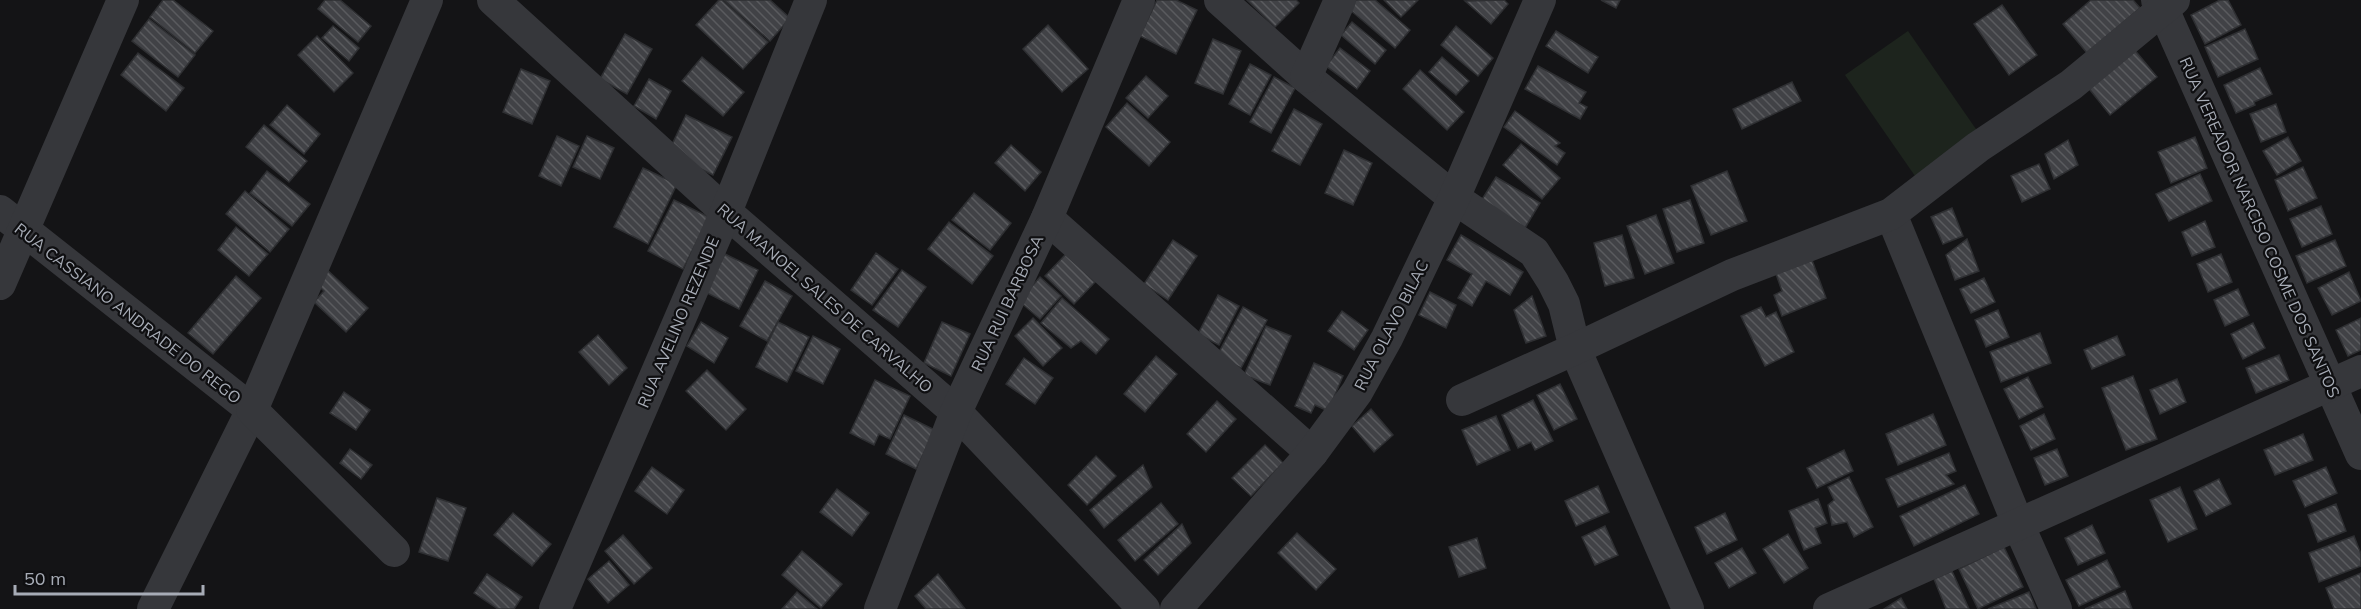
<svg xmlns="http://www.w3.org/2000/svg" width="2361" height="609" font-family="Mulish,sans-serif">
  <defs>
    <pattern id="building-back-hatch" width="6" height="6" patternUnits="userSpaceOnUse" patternTransform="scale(1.5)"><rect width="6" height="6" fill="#414246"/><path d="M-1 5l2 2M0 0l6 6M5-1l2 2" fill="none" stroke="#5a5b5e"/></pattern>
  </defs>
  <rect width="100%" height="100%" fill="#141416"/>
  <path fill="#1d241d" d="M1908,31L1978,132L1915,176L1845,75Z"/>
  <g fill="url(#building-back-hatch)" stroke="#2e2f32" stroke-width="1.5">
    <path d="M163,0H173L213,31L195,53L150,17Z"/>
    <path d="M325,0H340L371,26L358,42L318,9Z"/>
    <path d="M719,0H722L768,42L743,69L696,25Z"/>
    <path d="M724,0H770L790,18L770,41Z"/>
    <path d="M1157,0H1176L1197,10L1176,54L1140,36Z"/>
    <path d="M1247,0H1296L1299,3L1275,27Z"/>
    <path d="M1356,0H1375L1410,30L1395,48L1349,9Z"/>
    <path d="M1384,0H1418L1401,17Z"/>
    <path d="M1504,0L1508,4L1491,24L1465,1Z"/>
    <path d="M1601,0H1620L1616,8Z"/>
    <path d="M2091,0H2133L2140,8L2087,53L2063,24Z"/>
    <path d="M2220,0H2228L2241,25L2205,44L2191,15Z"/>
    <path d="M2002,5L2037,55L2009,75L1974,24Z"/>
    <path d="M149,19L195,55L178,77L132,41Z"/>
    <path d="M1352,22L1386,50L1375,64L1341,35Z"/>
    <path d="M1048,25L1088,69L1062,92L1023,49Z"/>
    <path d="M333,26L359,48L349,61L322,38Z"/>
    <path d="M1456,26L1493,58L1478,76L1441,45Z"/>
    <path d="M2245,29L2258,59L2218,77L2205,47Z"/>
    <path d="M1556,31L1598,57L1588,73L1546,46Z"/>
    <path d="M625,34L652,49L627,94L600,79Z"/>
    <path d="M317,36L353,73L334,92L298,55Z"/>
    <path d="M1213,39L1241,51L1223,94L1195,83Z"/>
    <path d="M1340,48L1370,71L1357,89L1326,66Z"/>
    <path d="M2133,48L2157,77L2110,115L2087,86Z"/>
    <path d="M138,53L184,88L166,111L121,75Z"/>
    <path d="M702,57L744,92L723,116L682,81Z"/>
    <path d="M1442,57L1469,81L1456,95L1429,72Z"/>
    <path d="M1250,64L1271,75L1250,115L1229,104Z"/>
    <path d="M1538,66L1586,92L1579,103L1587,107L1580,119L1525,89Z"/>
    <path d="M2260,68L2272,94L2254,102L2255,105L2236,113L2224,85Z"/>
    <path d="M521,69L550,81L532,124L503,112Z"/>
    <path d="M1420,70L1464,112L1447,130L1403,89Z"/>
    <path d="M1146,76L1168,96L1148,118L1126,98Z"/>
    <path d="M1274,77L1295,88L1271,133L1250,122Z"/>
    <path d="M649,79L671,91L656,119L634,106Z"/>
    <path d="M1792,82L1801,101L1742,129L1733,109Z"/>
    <path d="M1127,103L1170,142L1149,166L1106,127Z"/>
    <path d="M2276,104L2286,132L2261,142L2250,114Z"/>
    <path d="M287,105L320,134L304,154L270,125Z"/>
    <path d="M1294,109L1322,124L1300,165L1272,151Z"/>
    <path d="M1515,111L1560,143L1555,146L1565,153L1557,165L1504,127Z"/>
    <path d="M686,115L732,137L713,175L668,153Z"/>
    <path d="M264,125L307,161L289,182L246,147Z"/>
    <path d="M557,136L579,146L561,186L539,176Z"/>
    <path d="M587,136L614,148L600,179L573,167Z"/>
    <path d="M2195,137L2207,168L2171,183L2158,152Z"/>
    <path d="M2288,137L2301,161L2277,175L2263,151Z"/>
    <path d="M2068,140L2078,165L2054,179L2045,154Z"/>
    <path d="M1521,144L1560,178L1542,199L1503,165Z"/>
    <path d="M1011,145L1041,172L1025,191L995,163Z"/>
    <path d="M1344,150L1372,163L1353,205L1325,193Z"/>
    <path d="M2039,164L2050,189L2022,202L2011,176Z"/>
    <path d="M2303,167L2317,198L2288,211L2275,180Z"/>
    <path d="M643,168L677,184L648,244L614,227Z"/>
    <path d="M267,171L310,204L292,226L250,193Z"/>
    <path d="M1727,171L1747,221L1711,235L1691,186Z"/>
    <path d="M2200,174L2212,201L2169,221L2156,194Z"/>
    <path d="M1496,177L1540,203L1525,228L1481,201Z"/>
    <path d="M245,191L289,229L270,252L226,214Z"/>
    <path d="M974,193L1011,223L990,250L952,220Z"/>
    <path d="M674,200L709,217L683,269L648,251Z"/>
    <path d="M1690,200L1704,243L1677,252L1663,209Z"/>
    <path d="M2321,206L2332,234L2302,247L2290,219Z"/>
    <path d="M1952,208L1963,236L1943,244L1931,217Z"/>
    <path d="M1656,215L1674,263L1645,274L1627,226Z"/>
    <path d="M2205,221L2215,247L2192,256L2182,232Z"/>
    <path d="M949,222L993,256L972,284L928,249Z"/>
    <path d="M236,227L268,254L249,276L218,250Z"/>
    <path d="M1461,235L1523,272L1510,295L1486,281L1472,306L1458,298L1472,274L1447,260Z"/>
    <path d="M1622,235L1634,278L1605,286L1594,243Z"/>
    <path d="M1967,239L1979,271L1955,280L1946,255Z"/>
    <path d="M1173,240L1197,256L1168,300L1144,284Z"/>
    <path d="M2335,240L2346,266L2307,283L2296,256Z"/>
    <path d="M876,253L898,269L872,305L851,290Z"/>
    <path d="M725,254L758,270L739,309L705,292Z"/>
    <path d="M1066,254L1095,282L1074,304L1045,276Z"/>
    <path d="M2221,254L2232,282L2208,292L2197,264Z"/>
    <path d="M1812,260L1826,298L1782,316L1774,295L1782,291L1776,274Z"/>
    <path d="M324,267L368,308L346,332L314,302L324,291L312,280Z"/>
    <path d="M902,270L926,287L898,327L873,310Z"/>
    <path d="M2349,272L2361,301L2332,315L2318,288Z"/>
    <path d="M236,276L261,298L213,354L188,333Z"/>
    <path d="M1040,277L1061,296L1040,319L1019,301Z"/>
    <path d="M1984,278L1995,302L1971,313L1960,289Z"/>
    <path d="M765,281L792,296L767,341L740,326Z"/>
    <path d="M2238,289L2249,315L2225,326L2214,300Z"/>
    <path d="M1430,292L1456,305L1446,328L1419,315Z"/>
    <path d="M1218,295L1239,306L1219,345L1198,334Z"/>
    <path d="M1532,296L1546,336L1526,343L1514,310Z"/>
    <path d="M1062,298L1109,339L1096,354L1081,341L1071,348L1041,323Z"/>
    <path d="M1243,307L1267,320L1241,368L1217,356Z"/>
    <path d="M1761,307L1766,317L1776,312L1794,352L1765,366L1741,316Z"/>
    <path d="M1998,310L2009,337L1986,347L1975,320Z"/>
    <path d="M1342,311L1368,330L1354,350L1328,331Z"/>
    <path d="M1033,318L1062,348L1043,366L1015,336Z"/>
    <path d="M2361,318V350L2348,356L2336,330Z"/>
    <path d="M701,322L728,338L714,363L687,346Z"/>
    <path d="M778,322L809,337L787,382L756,367Z"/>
    <path d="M942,322L970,334L951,376L924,363Z"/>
    <path d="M2253,323L2265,348L2243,359L2231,334Z"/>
    <path d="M1266,326L1291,336L1270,385L1244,375Z"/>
    <path d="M2040,333L2051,363L2001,382L1990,352Z"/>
    <path d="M598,335L627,368L609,385L579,352Z"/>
    <path d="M813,336L840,349L823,384L796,371Z"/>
    <path d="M2117,336L2125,355L2092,369L2084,350Z"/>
    <path d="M2279,355L2289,380L2256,393L2246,368Z"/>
    <path d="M1156,356L1177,374L1145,412L1124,394Z"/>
    <path d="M1024,358L1053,378L1035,404L1006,384Z"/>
    <path d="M1314,363L1343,376L1328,411L1315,405L1311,413L1295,406Z"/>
    <path d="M707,370L746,409L726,430L686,391Z"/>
    <path d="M2133,376L2157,439L2126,450L2102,388Z"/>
    <path d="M2028,377L2043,407L2019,419L2004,389Z"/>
    <path d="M2177,379L2186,402L2160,414L2150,390Z"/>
    <path d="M875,380L910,396L890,439L879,434L874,445L850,433Z"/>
    <path d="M1560,384L1577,419L1554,430L1537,395Z"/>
    <path d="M344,392L370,410L356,430L330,413Z"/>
    <path d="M1533,400L1553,441L1535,450L1531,442L1518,448L1502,415Z"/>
    <path d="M1217,401L1236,419L1206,452L1187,434Z"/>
    <path d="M1371,409L1393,435L1374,452L1352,426Z"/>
    <path d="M1933,414L1946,445L1898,465L1886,434Z"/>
    <path d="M2044,414L2055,439L2031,450L2020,426Z"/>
    <path d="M904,415L935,430L916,469L886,454Z"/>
    <path d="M1496,416L1510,450L1477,465L1462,430Z"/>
    <path d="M2303,434L2313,460L2275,475L2264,450Z"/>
    <path d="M1265,445L1283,463L1251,496L1232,478Z"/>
    <path d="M350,449L372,465L361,479L340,463Z"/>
    <path d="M2057,449L2068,476L2045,485L2034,458Z"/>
    <path d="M1844,450L1853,471L1817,488L1807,468Z"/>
    <path d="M1949,453L1956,471L1946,475L1954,484L1898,507L1886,479Z"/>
    <path d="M1096,456L1116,476L1087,505L1068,485Z"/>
    <path d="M1143,465L1152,487L1104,528L1090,510Z"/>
    <path d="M652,467L684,490L667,514L635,491Z"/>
    <path d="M2326,467L2337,493L2305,507L2293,481Z"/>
    <path d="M1849,477L1873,527L1854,537L1847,522L1832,525L1828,505L1834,500L1828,487Z"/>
    <path d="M2219,479L2231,504L2206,516L2194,491Z"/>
    <path d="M1965,485L1979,514L1914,546L1900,516Z"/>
    <path d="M1598,486L1609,512L1576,526L1565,501Z"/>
    <path d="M2180,487L2197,529L2168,542L2150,500Z"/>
    <path d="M837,489L869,513L852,536L820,512Z"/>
    <path d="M437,498L466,508L448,561L419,552Z"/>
    <path d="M1818,499L1827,523L1815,528L1821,543L1804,550L1789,511Z"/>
    <path d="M1161,503L1178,524L1135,561L1118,540Z"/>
    <path d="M2336,504L2346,531L2318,542L2308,515Z"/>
    <path d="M513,513L551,544L532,566L494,535Z"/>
    <path d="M1725,513L1737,540L1707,554L1695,527Z"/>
    <path d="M1182,524L1191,543L1158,575L1144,560Z"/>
    <path d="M2092,525L2105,553L2078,565L2065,538Z"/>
    <path d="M1605,526L1618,555L1595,565L1582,537Z"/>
    <path d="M1297,533L1336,569L1316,590L1278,553Z"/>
    <path d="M1788,534L1808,568L1784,583L1763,549Z"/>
    <path d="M623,535L652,568L634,584L605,551Z"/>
    <path d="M2354,536L2361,554V566L2319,582L2309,553Z"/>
    <path d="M1477,538L1486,568L1459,577L1449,547Z"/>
    <path d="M2004,547L2023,587L1978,609L1959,569Z"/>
    <path d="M1742,548L1756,573L1729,588L1715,563Z"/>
    <path d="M802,551L842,584L821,608L782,575Z"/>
    <path d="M2107,560L2120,587L2079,606L2066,580Z"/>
    <path d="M609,561L629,585L608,603L588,579Z"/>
    <path d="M1952,571L1969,609H1946L1934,579Z"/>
    <path d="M2361,573V609H2334L2326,588Z"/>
    <path d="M487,574L522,597L514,609H498L474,593Z"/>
    <path d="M938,574L965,609H926L915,596Z"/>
    <path d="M2125,591L2132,609H2085Z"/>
    <path d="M797,592L817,609H782Z"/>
    <path d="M2029,592L2036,609H1988Z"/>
    <path d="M1901,598L1907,609H1884Z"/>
  </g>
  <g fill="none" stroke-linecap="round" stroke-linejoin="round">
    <g stroke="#36373b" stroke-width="32">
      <path d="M493,0L726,212L956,412L1144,609"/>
      <path d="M1220,0L1306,77L1454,198L1534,252L1553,282L1564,304L1575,349L1688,609"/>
      <path d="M2157,0L2163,9L2361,454"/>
      <path d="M1306,77L1340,0"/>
      <path d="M0,211L252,410L153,609"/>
      <path d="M1891,214L2018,524L2056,609"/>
      <path d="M1047,218L1312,453"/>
      <path d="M0,284L123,0"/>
      <path d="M1462,400L1575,349L1732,275L1891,214L1978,147L2071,85L2174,0"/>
      <path d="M394,551L252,410L427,0"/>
      <path d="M555,609L726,212L811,0"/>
      <path d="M880,609L956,412L1047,218L1139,0"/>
      <path d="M1176,609L1312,453L1357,392L1387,338L1454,198L1540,0"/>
      <path d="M1829,609L2361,371"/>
    </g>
  </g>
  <g text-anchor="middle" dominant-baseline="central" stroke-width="4.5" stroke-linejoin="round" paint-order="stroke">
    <g font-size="16" fill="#a7acb6" stroke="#0f0f11">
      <text transform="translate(2260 227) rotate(66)">RUA VEREADOR NARCISO COSME DOS SANTOS</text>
      <text transform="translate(825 298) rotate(41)">RUA MANOEL SALES DE CARVALHO</text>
      <text transform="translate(1007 303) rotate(-65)">RUA RUI BARBOSA</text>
      <text transform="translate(128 313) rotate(38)">RUA CASSIANO ANDRADE DO REGO</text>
      <text transform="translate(678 322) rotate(-67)">RUA AVELINO REZENDE</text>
      <text transform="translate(1391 325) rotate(-63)">RUA OLAVO BILAC</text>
    </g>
  </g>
  <path d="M15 585v9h188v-9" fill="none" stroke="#a7acb6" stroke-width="3"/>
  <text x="24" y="585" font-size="18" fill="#a7acb6" stroke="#0f0f11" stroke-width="4.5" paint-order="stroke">50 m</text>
</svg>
